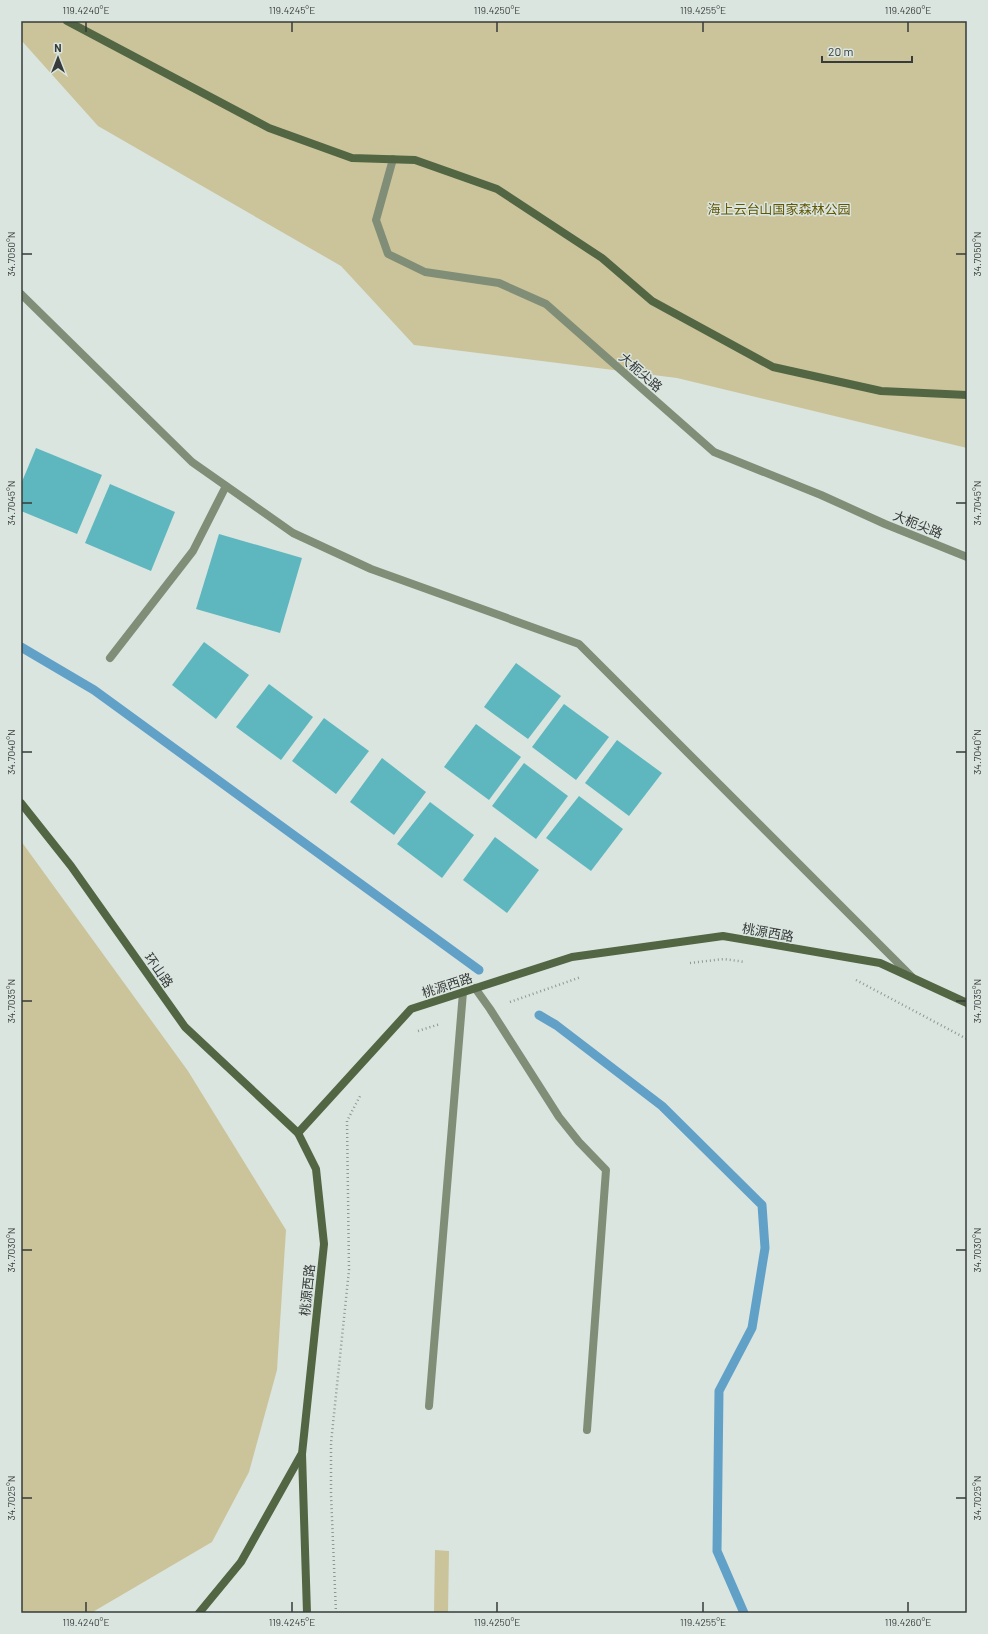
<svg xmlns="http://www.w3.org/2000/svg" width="988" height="1634" font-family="Barlow,'Noto Sans SC',sans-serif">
  <rect width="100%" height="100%" fill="#dae5e0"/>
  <g fill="#cbc49a">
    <path d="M21,21H967V448L677,378L414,345L341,266L98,126L21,40Z"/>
    <path d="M21,841L188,1071L286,1230L277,1370L249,1472L212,1542L91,1613H21Z"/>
    <path d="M435,1550L449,1551L448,1613H434Z"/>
  </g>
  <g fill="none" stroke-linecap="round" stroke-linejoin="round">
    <g stroke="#62a1c7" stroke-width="9">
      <path d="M21,647L94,690L479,970"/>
      <path d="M539,1015L556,1025L662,1106L762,1205L765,1248L752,1328L719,1391L717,1551L744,1613"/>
    </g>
  </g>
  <g fill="#5eb7be">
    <path d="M36,448L102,475L77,534L21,511V484Z"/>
    <path d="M110,484L175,512L151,571L85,543Z"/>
    <path d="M219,534L302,558L280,633L196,609Z"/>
    <path d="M204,642L249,675L216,719L172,685Z"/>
    <path d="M516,663L561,696L528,739L484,707Z"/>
    <path d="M269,684L313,717L281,760L236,727Z"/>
    <path d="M564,704L609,737L576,780L532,747Z"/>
    <path d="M324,718L369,751L336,794L292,761Z"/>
    <path d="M476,724L521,757L489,800L444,767Z"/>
    <path d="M617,740L662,773L629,816L585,783Z"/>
    <path d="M382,758L426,792L394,835L350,802Z"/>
    <path d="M524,763L568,796L536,839L492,806Z"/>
    <path d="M579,796L623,829L591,871L546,838Z"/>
    <path d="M430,802L474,835L442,878L397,844Z"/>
    <path d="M495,837L539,870L507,913L463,880Z"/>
  </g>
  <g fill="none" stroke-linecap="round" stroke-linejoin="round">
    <g stroke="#8f9793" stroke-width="2.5" stroke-dasharray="1 3" stroke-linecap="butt">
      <path d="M690,963L724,959L745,962"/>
      <path d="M856,980L967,1039"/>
      <path d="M510,1002L581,977"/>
      <path d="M418,1031L440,1024"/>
      <path d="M336,1613L331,1494V1443L349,1270L347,1121L360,1096"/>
    </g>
    <g stroke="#808e77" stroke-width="8">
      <path d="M393,159L376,220L388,254L425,272L499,283L546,304L714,452L821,495L885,524L967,557"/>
      <path d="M21,294L192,462L293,533L371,569L579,644L912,977"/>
      <path d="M110,658L193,551L226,486"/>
      <path d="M475,988L490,1009L559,1117L579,1142L606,1170L587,1430"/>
      <path d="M429,1406L463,992"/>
    </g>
    <g stroke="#526644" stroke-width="8">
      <path d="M67,21L269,128L352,158L415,160L497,189L602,258L652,301L773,367L881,391L967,395"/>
      <path d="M21,803L71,866L185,1027L298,1133L316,1169L324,1244L302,1454L307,1613"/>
      <path d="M298,1133L411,1009L572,957L723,936L880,963L967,1003"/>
      <path d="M199,1613L241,1562L301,1455"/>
    </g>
  </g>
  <path fill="none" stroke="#373b39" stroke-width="1.5" d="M86,22V32M292,22V32M497,22V32M703,22V32M908,22V32M22,254H32M956,254H966M22,503H32M956,503H966M22,752H32M956,752H966M22,1001H32M956,1001H966M22,1250H32M956,1250H966M22,1498H32M956,1498H966M86,1602V1612M292,1602V1612M497,1602V1612M703,1602V1612M908,1602V1612"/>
  <g text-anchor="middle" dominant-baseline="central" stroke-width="3" stroke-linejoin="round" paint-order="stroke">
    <g font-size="13" fill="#625602" stroke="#dae5e0">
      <text x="779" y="209">海上云台山国家森林公园</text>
    </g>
    <g font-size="13" fill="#373b39" stroke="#dae5e0">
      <text transform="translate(641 372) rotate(41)">大枙尖路</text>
      <text transform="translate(918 524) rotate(22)">大枙尖路</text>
      <text transform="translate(768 932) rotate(10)">桃源西路</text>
      <text transform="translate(159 970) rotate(55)">环山路</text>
      <text transform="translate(447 985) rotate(-18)">桃源西路</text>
      <text transform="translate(307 1290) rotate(-84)">桃源西路</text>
    </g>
  </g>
  <rect width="988" height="1634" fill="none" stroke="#dae5e0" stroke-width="44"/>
  <g transform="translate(58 58)" stroke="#dae5e0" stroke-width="3" paint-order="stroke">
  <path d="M0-3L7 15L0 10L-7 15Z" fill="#373b39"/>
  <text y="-6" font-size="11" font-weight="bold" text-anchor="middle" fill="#373b39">N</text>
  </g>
  <path d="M822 56v6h90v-6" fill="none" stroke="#373b39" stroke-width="2"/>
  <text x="828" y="56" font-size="12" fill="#373b39" stroke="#dae5e0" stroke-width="3" paint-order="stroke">20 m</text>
  <rect x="22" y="22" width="944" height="1590" fill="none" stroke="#373b39" stroke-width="1.5"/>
  <g font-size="10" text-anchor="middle" fill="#373b39">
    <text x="86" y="14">119.4240°E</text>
    <text x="292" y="14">119.4245°E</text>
    <text x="497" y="14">119.4250°E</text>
    <text x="703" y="14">119.4255°E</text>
    <text x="908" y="14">119.4260°E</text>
    <text transform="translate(11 254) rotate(-90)" y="4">34.7050°N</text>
    <text transform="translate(977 254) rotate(-90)" y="4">34.7050°N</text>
    <text transform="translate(11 503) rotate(-90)" y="4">34.7045°N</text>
    <text transform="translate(977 503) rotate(-90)" y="4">34.7045°N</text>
    <text transform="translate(11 752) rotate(-90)" y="4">34.7040°N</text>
    <text transform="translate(977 752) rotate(-90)" y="4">34.7040°N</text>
    <text transform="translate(11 1001) rotate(-90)" y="4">34.7035°N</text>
    <text transform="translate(977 1001) rotate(-90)" y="4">34.7035°N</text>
    <text transform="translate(11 1250) rotate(-90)" y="4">34.7030°N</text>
    <text transform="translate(977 1250) rotate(-90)" y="4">34.7030°N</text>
    <text transform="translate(11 1498) rotate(-90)" y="4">34.7025°N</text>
    <text transform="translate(977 1498) rotate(-90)" y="4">34.7025°N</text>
    <text x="86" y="1626">119.4240°E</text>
    <text x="292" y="1626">119.4245°E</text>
    <text x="497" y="1626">119.4250°E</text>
    <text x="703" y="1626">119.4255°E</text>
    <text x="908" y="1626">119.4260°E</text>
  </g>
</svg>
